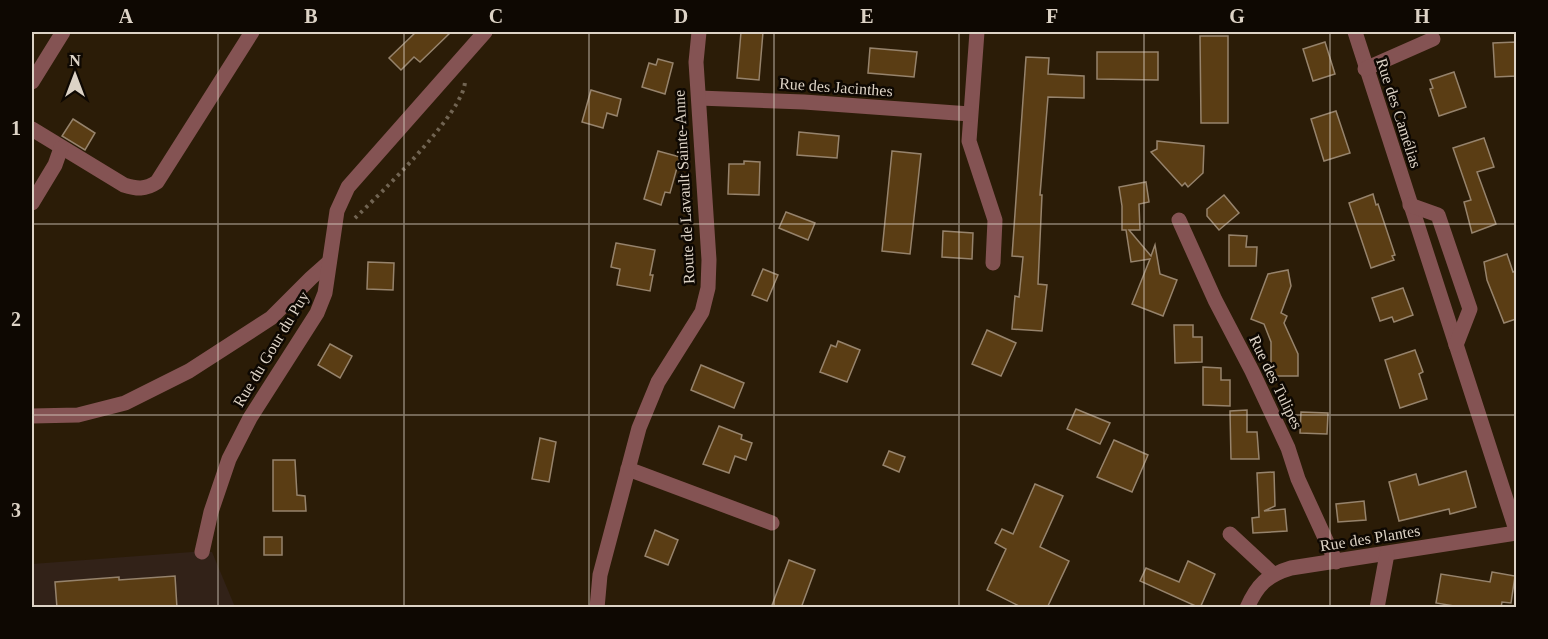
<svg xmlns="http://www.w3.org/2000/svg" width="1548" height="639" font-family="'Times New Roman',serif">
  <rect width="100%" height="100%" fill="#2b1c07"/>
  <path fill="#322218" d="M192,552H212L235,607L32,608V564Z"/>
  <g fill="#5a3d14" stroke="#96836c" stroke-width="1.5">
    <path d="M416,32H451L420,62L414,57L401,70L389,58Z"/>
    <path d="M741,32H763L759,80L737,78Z"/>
    <path d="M1200,36H1228V123H1201Z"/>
    <path d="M1325,42L1335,74L1313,81L1303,49Z"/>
    <path d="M1516,42V76L1495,77L1493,43Z"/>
    <path d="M870,48L917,52L914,77L868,73Z"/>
    <path d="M1097,52H1158V80L1097,79Z"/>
    <path d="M1026,57L1049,58L1048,74L1084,76V98L1048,97L1040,195H1042L1038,284L1047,285L1042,331L1012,329L1015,296L1019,297L1023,257L1012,256Z"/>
    <path d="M658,59L673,63L665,94L642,87L649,63L656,65Z"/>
    <path d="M1454,72L1466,107L1439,116L1430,89L1433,88L1430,80Z"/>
    <path d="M591,90L621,99L617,116L607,113L603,128L582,122Z"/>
    <path d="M1336,111L1350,153L1324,161L1311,119Z"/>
    <path d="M73,119L95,133L85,150L62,136Z"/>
    <path d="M799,132L839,136L837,158L797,155Z"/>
    <path d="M1484,138L1494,167L1477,172L1496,224L1472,233L1464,202L1471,200L1453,148Z"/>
    <path d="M1157,141L1204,146L1203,173L1188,187L1185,183L1182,186L1151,152L1157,149Z"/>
    <path d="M658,151L680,157L670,193L665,192L661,205L644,199Z"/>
    <path d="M892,151L921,154L910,254L882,251Z"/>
    <path d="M744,161L760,162L759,195L728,194L729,164H744Z"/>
    <path d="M1146,182L1149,202L1139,204L1140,230H1129L1151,256L1155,245L1160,274L1177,280L1163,316L1132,304L1150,259L1131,262L1126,230H1122V206L1119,187Z"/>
    <path d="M1373,194L1376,205L1378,204L1395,255L1392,256L1394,260L1371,268L1349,203Z"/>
    <path d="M1224,195L1239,213L1219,230L1207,216V209Z"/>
    <path d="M786,212L815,223L808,240L779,228Z"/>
    <path d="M943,231L973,233L972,259L942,257Z"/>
    <path d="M1229,235L1247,236L1246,247H1257L1256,266H1229Z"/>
    <path d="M616,243L655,250L650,275H653L650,291L617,285L620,269L611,267Z"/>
    <path d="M1507,254L1513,272L1516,271V319L1504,323L1487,280L1484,262Z"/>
    <path d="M368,262L394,263L393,290L367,289Z"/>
    <path d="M763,269L778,275L767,301L752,295Z"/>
    <path d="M1288,270L1291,286L1281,313L1287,316L1284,323L1298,354V376H1271V342L1264,324L1251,319L1268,274Z"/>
    <path d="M1403,288L1413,315L1394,322L1392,317L1380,321L1372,298Z"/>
    <path d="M1174,325H1193V337H1202V362L1175,363Z"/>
    <path d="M987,330L1016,343L1001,376L972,364Z"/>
    <path d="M838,341L860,350L847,382L820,372L831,345L836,347Z"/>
    <path d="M330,344L352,356L340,378L318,365Z"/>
    <path d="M1415,350L1423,372L1419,374L1427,399L1400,408L1385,360Z"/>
    <path d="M701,365L744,383L734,408L691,390Z"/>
    <path d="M1203,367L1221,368V380H1230V406L1203,405Z"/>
    <path d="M1076,409L1110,423L1100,444L1067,429Z"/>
    <path d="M1247,410V432H1257L1259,459H1231L1230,411Z"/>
    <path d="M1301,412L1328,413L1327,434L1300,433Z"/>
    <path d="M719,426L742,435L741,439L752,443L746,460L735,456L729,473L703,464Z"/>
    <path d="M540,438L556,442L549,482L532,479Z"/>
    <path d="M1114,440L1148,455L1132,492L1097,477Z"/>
    <path d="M889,451L905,457L899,472L883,465Z"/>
    <path d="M273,460H295L297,495L305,496L306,511H273Z"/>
    <path d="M1466,471L1476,507L1450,514L1449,509L1399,521L1389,482L1416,474L1419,485Z"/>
    <path d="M1274,472L1275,506L1264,511L1285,509L1287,531L1253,533L1252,518L1259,517L1257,473Z"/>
    <path d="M1035,484L1063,496L1040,547L1069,561L1047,608H1023L987,590L1006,549L995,543L1002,529L1013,534Z"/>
    <path d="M1364,501L1366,520L1338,522L1336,504Z"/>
    <path d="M655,530L678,540L668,565L645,556Z"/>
    <rect x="264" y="537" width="18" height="18"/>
    <path d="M789,560L815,570L801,608H771Z"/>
    <path d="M1188,561L1215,574L1200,608L1140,581L1146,568L1179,582Z"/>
    <path d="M1492,572L1515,576L1511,603L1502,602L1501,608H1466L1436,603L1441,574L1490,582Z"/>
    <path d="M175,576L177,608H57L55,582L119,577V580Z"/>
  </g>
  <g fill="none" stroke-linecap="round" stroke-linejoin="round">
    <path stroke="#716452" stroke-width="4" stroke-dasharray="3 4.5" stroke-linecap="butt" d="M355,218C379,195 465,112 465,81"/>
    <g stroke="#845353" stroke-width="15">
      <path d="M977,32L969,141L995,220L993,263"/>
      <path d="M1355,32L1516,530"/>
      <path d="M1365,69L1433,39"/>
      <path d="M32,82L63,32"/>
      <path d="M699,98L804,102L970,114"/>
      <path d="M32,129L124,185C137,189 145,190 157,182L252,32"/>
      <path d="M32,203L55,165L61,148"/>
      <path d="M1410,205L1438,215L1470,309L1456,345"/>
      <path d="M1179,220L1215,300L1252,371L1288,448L1298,479L1336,562"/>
      <path d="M32,416L78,415L125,403L189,371L271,318L311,278L329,262"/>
      <path d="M628,469L772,523"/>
      <path d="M1230,534L1273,574"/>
      <path d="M202,552L211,512L229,459L250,418L317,313L325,293L337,211L348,187L485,32"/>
      <path d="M597,608L600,575L639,428L658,382L702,312L708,288L709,260L696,62L699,32"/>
      <path d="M1247,608C1257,585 1267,575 1291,568L1516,533"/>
      <path d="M1377,608L1387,554"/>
    </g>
  </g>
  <path fill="none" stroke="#ddd3c6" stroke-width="1.5" stroke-opacity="0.55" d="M218,32V608M404,32V608M589,32V608M774,32V608M959,32V608M1144,32V608M1330,32V608M32,224H1516M32,415H1516"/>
  <g text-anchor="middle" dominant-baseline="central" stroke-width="5" stroke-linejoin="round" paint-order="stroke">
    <g font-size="16" fill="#ddd3c6" stroke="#0e0802">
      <text transform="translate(836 87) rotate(4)">Rue des Jacinthes</text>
      <text transform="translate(1399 113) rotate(72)">Rue des Camélias</text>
      <text transform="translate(684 187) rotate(-93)">Route de Lavault Sainte-Anne</text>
      <text transform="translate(271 349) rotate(-59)">Rue du Gour du Puy</text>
      <text transform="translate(1276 382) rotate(64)">Rue des Tulipes</text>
      <text transform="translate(1370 538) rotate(-9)">Rue des Plantes</text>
    </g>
  </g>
  <rect width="1548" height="639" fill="none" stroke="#0e0802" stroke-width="66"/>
  <g transform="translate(75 75)" stroke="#0e0802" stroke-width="4.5" paint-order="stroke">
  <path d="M0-4.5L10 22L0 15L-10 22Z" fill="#ddd3c6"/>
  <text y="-9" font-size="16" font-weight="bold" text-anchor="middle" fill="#ddd3c6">N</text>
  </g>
  <rect x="33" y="33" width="1482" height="573" fill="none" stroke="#ddd3c6" stroke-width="2"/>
  <g font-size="20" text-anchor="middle" font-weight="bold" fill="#ddd3c6">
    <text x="126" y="23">A</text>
    <text x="311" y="23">B</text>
    <text x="496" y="23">C</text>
    <text x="681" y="23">D</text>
    <text x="867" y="23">E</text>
    <text x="1052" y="23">F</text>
    <text x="1237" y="23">G</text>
    <text x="1422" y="23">H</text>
    <text x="16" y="135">1</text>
    <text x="16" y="326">2</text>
    <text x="16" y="517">3</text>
  </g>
</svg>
